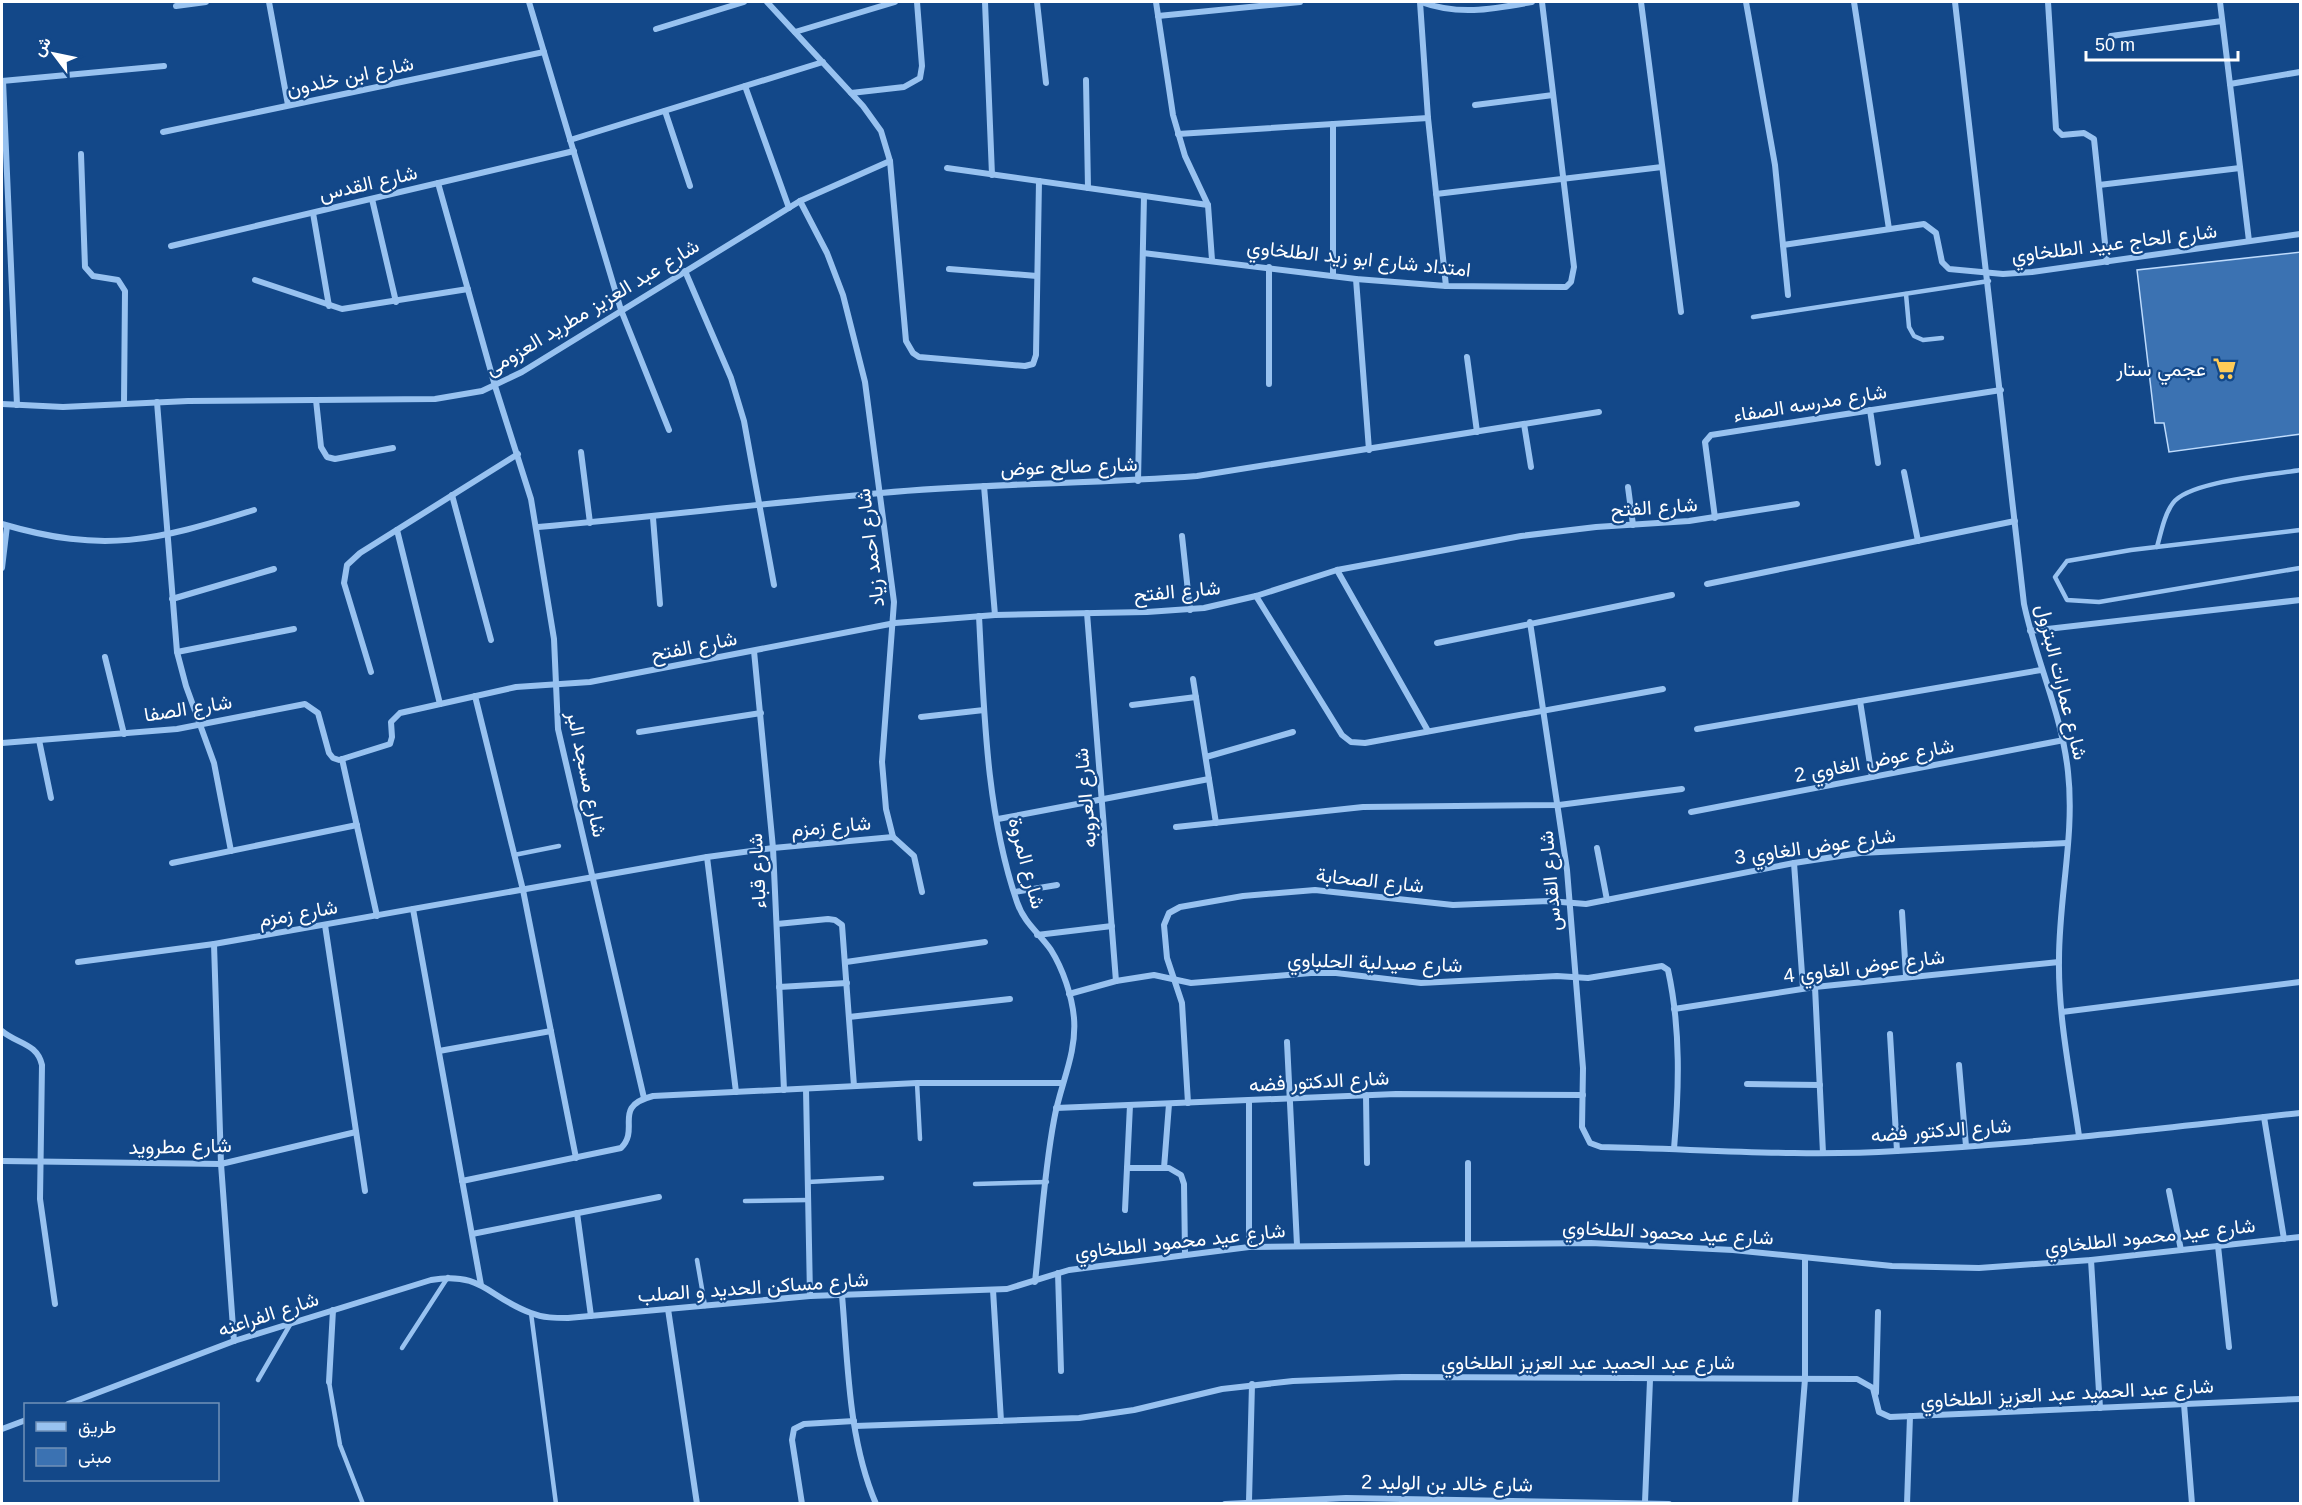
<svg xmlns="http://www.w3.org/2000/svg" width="2302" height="1505" font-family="Arial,Vazirmatn,sans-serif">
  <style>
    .building { fill: #3b72b2; stroke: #bedbfc; stroke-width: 1.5 }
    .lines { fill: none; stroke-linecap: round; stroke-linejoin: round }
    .service { stroke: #98c2f0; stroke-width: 4.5 }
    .minor { stroke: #98c2f0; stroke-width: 6 }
    .labels { text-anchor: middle; stroke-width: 4.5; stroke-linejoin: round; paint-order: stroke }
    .street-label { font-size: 20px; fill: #fff; stroke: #134889 }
    .poi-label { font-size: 20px; fill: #fff; stroke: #134889; text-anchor: end }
  </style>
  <rect width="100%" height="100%" fill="#134889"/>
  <path class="building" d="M2301 252V434L2169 452 2164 423H2155L2137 270Z"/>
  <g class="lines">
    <g class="service">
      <path d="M1906 294 1909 327 1914 336 1923 340 1942 338"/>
      <path d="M1753 317 1989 281"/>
      <path d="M2300 530 2131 550 2067 561 2055 577 2067 600 2099 602 2300 568"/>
      <path d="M2157 547C2161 533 2164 515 2173 503 2189 481 2272 475 2300 470"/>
      <path d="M514 855 559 846"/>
      <path d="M917 1083 920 1139"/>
      <path d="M808 1182 882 1178"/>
      <path d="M975 1184 1047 1182"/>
      <path d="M745 1201 808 1200"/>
      <path d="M697 1260 705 1306"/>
      <path d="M531 1313 556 1504"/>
      <path d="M402 1348 448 1277"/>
      <path d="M258 1380 291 1323"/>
      <path d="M329 1382 340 1445 363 1504"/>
    </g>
    <g class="minor">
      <path d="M269 2 288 105"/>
      <path d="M529 2 621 310 669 430"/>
      <path d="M767 2 863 106 881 131 890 161 906 341 913 353 919 357 1025 366 1033 364 1036 355 1039 181"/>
      <path d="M985 2 992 175"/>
      <path d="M1037 2 1046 83"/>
      <path d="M1156 2 1173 115 1185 156 1208 205 1212 260"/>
      <path d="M1420 2 1428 118 1446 286"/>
      <path d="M1421 2C1459 16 1493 9 1532 2"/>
      <path d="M1641 2 1681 312"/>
      <path d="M1746 2 1775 165 1788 295"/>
      <path d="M1854 2 1889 229"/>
      <path d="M1955 2 2024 604C2036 661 2062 714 2068 772 2075 834 2059 897 2059 959 2058 1018 2071 1078 2079 1136"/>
      <path d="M2048 2 2056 129 2062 135 2084 133 2094 139 2107 262"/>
      <path d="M2220 2 2249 241"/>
      <path d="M176 6 206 2"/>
      <path d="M1158 16 1300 2"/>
      <path d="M656 29 744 2"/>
      <path d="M795 32 895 2"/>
      <path d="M2111 36 2222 21"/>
      <path d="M1086 80 1088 188"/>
      <path d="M2 81 164 66"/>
      <path d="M3 81 17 405"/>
      <path d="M2230 84 2300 72"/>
      <path d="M745 86 789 208"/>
      <path d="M851 93 904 87 920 78 922 66 917 2"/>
      <path d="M1475 105 1553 95"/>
      <path d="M665 111 690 186"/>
      <path d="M1333 124V275"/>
      <path d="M163 132 544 52"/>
      <path d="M1178 134 1428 118"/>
      <path d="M570 140 823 62"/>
      <path d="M81 154 85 267 93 276 118 280 125 291 124 404"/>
      <path d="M947 168 1208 205"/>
      <path d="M438 183 495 386 531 499 554 639 558 729 644 1098"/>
      <path d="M2099 185 2240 168"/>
      <path d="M1436 194 1662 167"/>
      <path d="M372 199 396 302"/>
      <path d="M800 201 827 253 843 295 865 382 894 602 882 762 886 809 893 837 914 856 922 892"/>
      <path d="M313 213 329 306"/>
      <path d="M1783 245 1924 224 1936 233 1942 262 1949 269 2003 274 2032 272 2300 234"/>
      <path d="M171 246 574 151"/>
      <path d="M1143 253 1356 279 1446 286 1566 287 1571 282 1574 267 1542 2"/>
      <path d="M1269 267V384"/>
      <path d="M949 269 1037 276"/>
      <path d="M685 271 731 378 744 421 774 585"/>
      <path d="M1356 279 1369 450"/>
      <path d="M255 280 342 309 468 289"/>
      <path d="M1467 357 1477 432"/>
      <path d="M316 400 321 447 327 457 335 459 393 448"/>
      <path d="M157 402 177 652 186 686 214 763 231 851"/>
      <path d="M2 404 63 407 188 401 435 399 482 391 522 372 800 201 890 161"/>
      <path d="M1870 410 1878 463"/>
      <path d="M1524 424 1531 467"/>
      <path d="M581 452 590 523"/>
      <path d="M1904 472 1918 541"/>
      <path d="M1138 481 1144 196"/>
      <path d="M984 486 995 615"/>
      <path d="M1628 487 1633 525"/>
      <path d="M452 495 491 640"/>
      <path d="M653 518 660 604"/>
      <path d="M1715 518 1705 442 1711 435 2001 390"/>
      <path d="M2 524C104 554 155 541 254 510"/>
      <path d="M538 527C652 517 766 503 881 493 986 483 1092 484 1197 476L1599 412"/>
      <path d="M397 530 440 704"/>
      <path d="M1182 536 1190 610"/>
      <path d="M2 568 7 526"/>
      <path d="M1337 570 1428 731"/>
      <path d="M1707 584 2015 521"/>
      <path d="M1256 596 1342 735 1351 742 1365 743 1663 689"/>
      <path d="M172 599 274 569"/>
      <path d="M1087 613 1116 981"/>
      <path d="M979 616C984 710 986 812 1017 902 1024 923 1039 933 1051 950 1063 969 1072 996 1074 1018 1077 1054 1060 1085 1054 1120 1044 1173 1041 1228 1035 1282"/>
      <path d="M1530 622 1567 870 1583 1068 1582 1127 1590 1143 1601 1147C1700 1149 1799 1157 1897 1151 2032 1144 2167 1128 2300 1113"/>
      <path d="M2030 631 2300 600"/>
      <path d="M1437 643 1672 595"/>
      <path d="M754 651 773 848 784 1090"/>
      <path d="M177 652 294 629"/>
      <path d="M105 657 124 734"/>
      <path d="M371 672 344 583 347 565 360 553 518 454"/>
      <path d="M1193 679 1216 823"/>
      <path d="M475 696 523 890 576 1158"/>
      <path d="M1860 701 1872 777"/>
      <path d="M1132 705 1196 697"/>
      <path d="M921 717 984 710"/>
      <path d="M1697 729 2041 670"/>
      <path d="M639 732 761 713"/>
      <path d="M39 740 51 798"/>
      <path d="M2 743 177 729 305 704 318 713 329 753 333 758 339 760 390 744 392 737 391 722 400 713 516 687 590 682 895 623 995 615 1147 612 1204 608 1256 596 1337 570 1521 536 1596 527 1689 521 1797 504"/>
      <path d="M1206 757 1293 732"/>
      <path d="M342 759 377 916"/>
      <path d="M1691 812 2064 740"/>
      <path d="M998 819 1209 779"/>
      <path d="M1176 827 1363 807 1559 805 1682 789"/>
      <path d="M1597 848 1607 900"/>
      <path d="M707 857 736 1092"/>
      <path d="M172 863 357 825"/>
      <path d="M1794 863 1803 988"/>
      <path d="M1015 892 1057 885"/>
      <path d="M413 909 481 1285"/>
      <path d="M1902 912 1906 976"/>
      <path d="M777 924 828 919 835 920 842 925 854 1086"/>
      <path d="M325 925 365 1191"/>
      <path d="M1037 935 1112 926"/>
      <path d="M214 944 221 1164 234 1341"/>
      <path d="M78 962 214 944 707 857 773 848 893 837"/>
      <path d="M846 962 985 942"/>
      <path d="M779 987 847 983"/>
      <path d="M1815 987 1823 1153"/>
      <path d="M1069 994 1116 981 1154 975 1191 983 1311 973H1336L1421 983 1557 976 1588 978 1662 966 1668 970C1681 1029 1679 1089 1674 1149"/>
      <path d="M1674 1009 1815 987 2059 962"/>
      <path d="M2062 1012 2300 982"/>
      <path d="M849 1017 1010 999"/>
      <path d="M2 1031C17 1044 37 1043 42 1065L40 1199 55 1304"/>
      <path d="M1890 1034 1897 1151"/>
      <path d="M1287 1042 1297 1245"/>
      <path d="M439 1051 551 1031"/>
      <path d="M1959 1065 1966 1146"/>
      <path d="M1747 1084 1820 1085"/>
      <path d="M806 1089 810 1296"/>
      <path d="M1366 1095 1367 1163"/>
      <path d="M1249 1101V1247"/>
      <path d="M1188 1103 1182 1003 1167 958 1164 925 1169 913 1180 907 1243 896 1315 890 1453 905 1549 901 1586 904 1794 863 1860 853 2067 843"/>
      <path d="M1056 1108 1396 1094 1583 1095"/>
      <path d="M2264 1117 2284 1239"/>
      <path d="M2 1161 221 1164 356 1132"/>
      <path d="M1468 1163V1243"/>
      <path d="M1127 1168H1169L1181 1175 1184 1184 1185 1253"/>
      <path d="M1164 1168 1169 1104"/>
      <path d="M462 1181 621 1148C641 1128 611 1107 653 1096L917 1083H1063"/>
      <path d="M2169 1191 2181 1250"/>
      <path d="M1125 1210 1130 1105"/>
      <path d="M577 1213 591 1316"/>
      <path d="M472 1234 659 1197"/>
      <path d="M2218 1246 2229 1347"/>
      <path d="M2091 1260 2100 1408"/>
      <path d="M1058 1273 1061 1371"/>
      <path d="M993 1290 1001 1421"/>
      <path d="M842 1295C848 1364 848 1438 876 1504"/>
      <path d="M668 1309 697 1504"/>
      <path d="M329 1382 333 1310"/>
      <path d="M1876 1393 1878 1312"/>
      <path d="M68 1404 234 1341 431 1280C482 1271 489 1298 531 1313 543 1318 556 1318 568 1318L810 1296 1007 1289 1069 1270 1249 1247 1591 1243 1733 1250 1892 1266 1979 1268 2091 1260 2300 1237"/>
      <path d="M2184 1404 2192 1504"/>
      <path d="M855 1426 1079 1418 1134 1410 1222 1389 1293 1381 1402 1377 1857 1379 1873 1388 1879 1412 1890 1417 2300 1399"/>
      <path d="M2 1429 26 1420"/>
      <path d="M1249 1501 1252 1384"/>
      <path d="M1645 1502 1650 1380"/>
      <path d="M802 1504 792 1440 794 1429 804 1424 854 1421"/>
      <path d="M1225 1504 1346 1498 1669 1504"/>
      <path d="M1795 1504 1805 1379V1258"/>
      <path d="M1907 1504 1910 1416"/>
    </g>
  </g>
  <defs>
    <symbol id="supermarket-bare" viewBox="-9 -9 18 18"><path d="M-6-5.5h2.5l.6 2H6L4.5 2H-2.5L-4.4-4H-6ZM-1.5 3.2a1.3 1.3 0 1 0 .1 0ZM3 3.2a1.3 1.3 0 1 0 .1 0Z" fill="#ffcb57" stroke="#134889" stroke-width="2.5" paint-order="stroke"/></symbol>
  </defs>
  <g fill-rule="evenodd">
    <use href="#supermarket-bare" x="2208" y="352" width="33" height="33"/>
  </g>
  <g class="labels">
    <g class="street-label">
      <text transform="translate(350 76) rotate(-12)" y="7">شارع ابن خلدون</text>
      <text transform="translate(368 183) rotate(-13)" y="7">شارع القدس</text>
      <text transform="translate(2114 243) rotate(-7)" y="7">شارع الحاج عبيد الطلخاوي</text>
      <text transform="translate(1359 258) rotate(6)" y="7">امتداد شارع ابو زيد الطلخاوي</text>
      <text transform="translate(592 307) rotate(-31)" y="7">شارع عبد العزيز مطريد العزومى</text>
      <text transform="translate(1810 403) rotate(-9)" y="7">شارع مدرسه الصفاء</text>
      <text transform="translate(1069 466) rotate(-2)" y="7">شارع صالح عوض</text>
      <text transform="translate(1654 507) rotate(-4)" y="7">شارع الفتح</text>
      <text transform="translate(870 548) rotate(-97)" y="7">شارع احمد زياد</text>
      <text transform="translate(1177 591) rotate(-5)" y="7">شارع الفتح</text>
      <text transform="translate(694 646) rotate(-11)" y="7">شارع الفتح</text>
      <text transform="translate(2062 682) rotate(76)" y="7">شارع عمارات البترول</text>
      <text transform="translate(188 708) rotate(-9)" y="7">شارع الصفا</text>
      <text transform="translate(1874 760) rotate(-11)" y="7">شارع عوض الغاوي 2</text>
      <text transform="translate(587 774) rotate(78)" y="7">شارع مسجد البر</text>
      <text transform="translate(1085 798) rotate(-95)" y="7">شارع العروبه</text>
      <text transform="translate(831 826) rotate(-5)" y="7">شارع زمزم</text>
      <text transform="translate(1815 846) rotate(-8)" y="7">شارع عوض الغاوي 3</text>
      <text transform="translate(1027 863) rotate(75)" y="7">شارع المروة</text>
      <text transform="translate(757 871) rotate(-93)" y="7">شارع قباء</text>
      <text transform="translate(1370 880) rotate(6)" y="7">شارع الصحابة</text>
      <text transform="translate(1550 881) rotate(-95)" y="7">شارع القدس</text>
      <text transform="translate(298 913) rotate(-10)" y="7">شارع زمزم</text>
      <text transform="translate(1375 962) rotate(2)" y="7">شارع صيدلية الحلباوي</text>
      <text transform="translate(1864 966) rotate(-7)" y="7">شارع عوض الغاوي 4</text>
      <text transform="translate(1319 1081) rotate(-3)" y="7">شارع الدكتور فضه</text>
      <text transform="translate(1941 1130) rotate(-4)" y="7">شارع الدكتور فضه</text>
      <text transform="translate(180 1146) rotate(-1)" y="7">شارع مطرويد</text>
      <text transform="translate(1668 1232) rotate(3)" y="7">شارع عيد محمود الطلخاوي</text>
      <text transform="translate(2150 1236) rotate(-6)" y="7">شارع عيد محمود الطلخاوي</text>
      <text transform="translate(1180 1241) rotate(-6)" y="7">شارع عيد محمود الطلخاوي</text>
      <text transform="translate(753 1287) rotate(-4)" y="7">شارع مساكن الحديد و الصلب</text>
      <text transform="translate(268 1314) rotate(-18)" y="7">شارع الفراعنه</text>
      <text x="1588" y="1369">شارع عبد الحميد عبد العزيز الطلخاوي</text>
      <text transform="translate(2067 1393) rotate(-3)" y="7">شارع عبد الحميد عبد العزيز الطلخاوي</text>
      <text transform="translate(1447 1483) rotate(1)" y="7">شارع خالد بن الوليد 2</text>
    </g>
    <g class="poi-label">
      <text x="2206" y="376">عجمي ستار</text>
    </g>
  </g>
  <rect width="2302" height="1505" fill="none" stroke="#ffffff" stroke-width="6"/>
  <rect x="24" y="1403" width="195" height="78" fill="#134889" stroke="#7191b8" stroke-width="1.5"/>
  <rect x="36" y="1422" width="30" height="9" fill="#98c2f0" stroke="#7191b8" stroke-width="1.5"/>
  <text x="78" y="1433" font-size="18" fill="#ffffff">طريق</text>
  <rect x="36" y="1448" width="30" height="18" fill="#3b72b2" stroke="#7191b8" stroke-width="1.5"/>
  <text x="78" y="1463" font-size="18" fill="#ffffff">مبنى</text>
  <g transform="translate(54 54) rotate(302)" stroke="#134889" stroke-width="4.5" paint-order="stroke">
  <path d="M0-4.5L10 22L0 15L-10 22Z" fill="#ffffff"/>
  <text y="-9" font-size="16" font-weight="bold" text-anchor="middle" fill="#ffffff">ش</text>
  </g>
  <path d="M2086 51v9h152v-9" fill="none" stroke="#ffffff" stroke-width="3"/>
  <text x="2095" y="51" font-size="18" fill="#ffffff" stroke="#134889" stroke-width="4.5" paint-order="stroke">50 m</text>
</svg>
